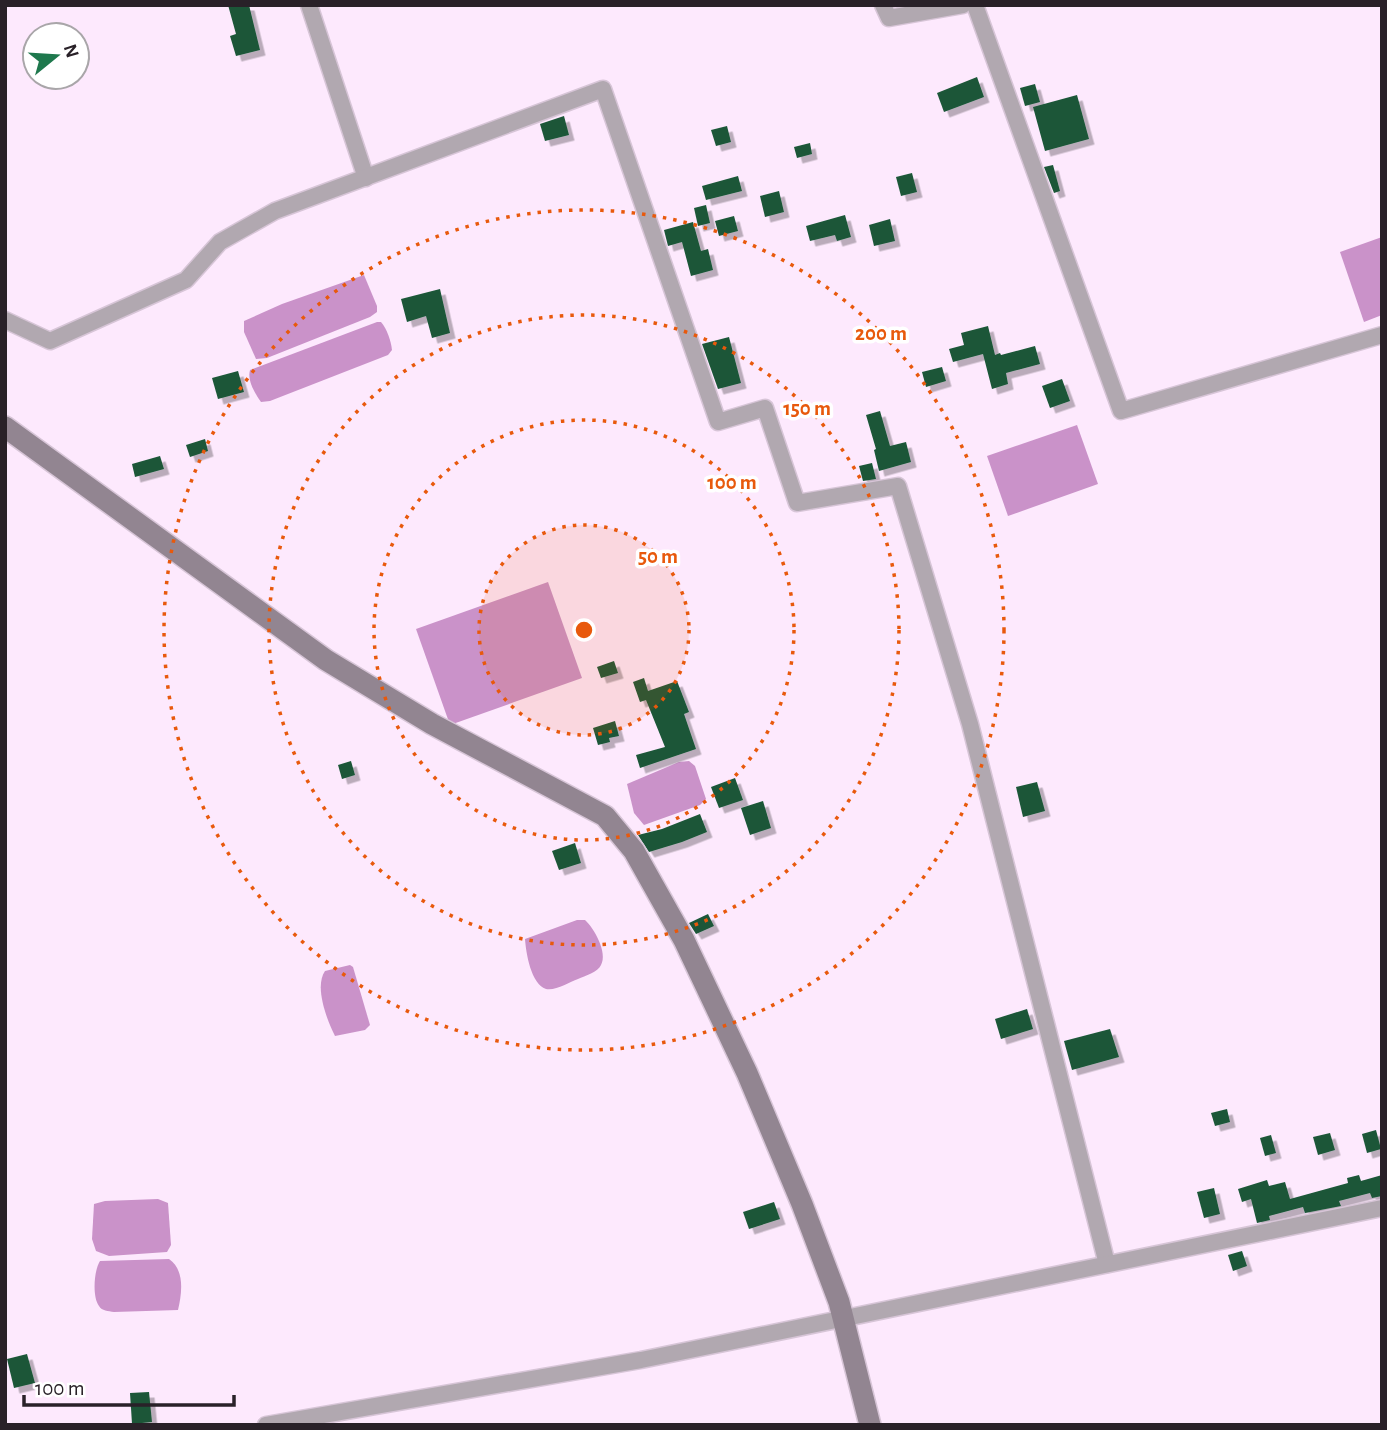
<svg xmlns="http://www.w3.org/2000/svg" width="1387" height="1430" font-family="'Alegreya Sans',sans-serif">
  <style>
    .water { fill: #ca92c9 }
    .building { fill: #1b5738; filter: url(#shadow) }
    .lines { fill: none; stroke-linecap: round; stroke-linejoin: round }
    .minor-casing { stroke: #d7c5d7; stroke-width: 19 }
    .secondary-casing { stroke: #d7c5d7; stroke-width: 24 }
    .minor { stroke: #b1a8b0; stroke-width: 16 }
    .secondary { stroke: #928591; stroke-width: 21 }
    .ring { fill: none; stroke: #e8590c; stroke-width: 3.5; stroke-dasharray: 3.5 7 }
    .centre { fill: #e8590c; stroke: #fff; stroke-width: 3.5 }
    .ring-label { font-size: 21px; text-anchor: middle; font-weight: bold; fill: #e8590c; stroke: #fff; stroke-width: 7; stroke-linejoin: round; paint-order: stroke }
  </style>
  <defs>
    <filter id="shadow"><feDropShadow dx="5.5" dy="5.5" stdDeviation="0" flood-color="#0004"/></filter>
  </defs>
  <rect width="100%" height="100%" fill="#fde9fd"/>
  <g class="water">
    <path d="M1382 237V315L1364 322 1340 252Z"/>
    <path d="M364 275 377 306V312L370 317 267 358 256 359 244 332V321L282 304Z"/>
    <path d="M377 322H381C387 329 391 341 392 350L388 355 270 401 261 402C255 393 247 381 250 370Z"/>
    <path d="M1077 425 1098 484 1008 516 987 456Z"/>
    <path d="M548 582 582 678 450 725 416 629Z"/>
    <path d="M689 761 695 766 706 799 700 805 644 825 634 813 627 784 679 762Z"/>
    <path d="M577 920H585C594 928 608 953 601 965 598 972 585 976 578 979 569 982 556 991 546 989 531 984 526 953 525 939Z"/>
    <path d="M350 965 353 967 370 1025 365 1030 335 1036C327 1020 314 987 325 971Z"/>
    <path d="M158 1199 168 1203 171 1245 167 1252 109 1256 96 1251 92 1239 94 1204 105 1201Z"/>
    <path d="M169 1259C185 1270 182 1293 178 1310L114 1312C108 1311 102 1311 99 1306 92 1297 94 1270 100 1261Z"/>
  </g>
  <g class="building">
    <path d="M228 5H249L260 50 236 56 230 36 236 34Z"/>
    <path d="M977 77 984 97 944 112 937 93Z"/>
    <path d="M1035 84 1040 102 1025 106 1020 88Z"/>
    <path d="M1077 95 1089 139 1045 151 1033 107Z"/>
    <path d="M564 116 569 135 545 141 540 124Z"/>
    <path d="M727 126 731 142 716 146 711 130Z"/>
    <path d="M810 143 812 154 797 158 794 147Z"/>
    <path d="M1053 165 1060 191 1054 193 1044 167Z"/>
    <path d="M912 173 917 192 901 196 896 177Z"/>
    <path d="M738 176 742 191 706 200 702 186Z"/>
    <path d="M779 191 784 212 765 217 760 196Z"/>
    <path d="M706 205 710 223 698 226 694 208Z"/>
    <path d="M845 215 851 237 837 241 835 235 810 241 806 226Z"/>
    <path d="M734 216 738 231 719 236 715 221Z"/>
    <path d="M890 219 895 241 874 246 869 225Z"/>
    <path d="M693 222 701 251 708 249 713 270 691 276 682 242 668 246 664 230Z"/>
    <path d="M440 289 450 333 432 338 426 316 407 322 401 299Z"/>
    <path d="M988 326 995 355 1000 353 1001 355 1035 346 1040 364 1006 373 1008 384 992 389 983 354 953 362 949 349 964 345 961 333Z"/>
    <path d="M729 337 741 383 718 389 702 344Z"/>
    <path d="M942 367 946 381 926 387 922 372Z"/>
    <path d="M238 371 244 392 218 399 212 378Z"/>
    <path d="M1062 379 1070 401 1050 408 1042 386Z"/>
    <path d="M880 411 890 446 906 442 911 462 879 471 874 450 876 449 866 415Z"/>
    <path d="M205 439 208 451 190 457 186 445Z"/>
    <path d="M160 456 164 469 135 477 132 464Z"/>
    <path d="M872 463 876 479 863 481 859 466Z"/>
    <path d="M614 661 618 673 601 678 597 667Z"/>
    <path d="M644 678 648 691 677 681 689 712 684 714 696 749 640 768 636 755 665 747 646 700 640 702 633 682Z"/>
    <path d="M615 721 619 736 609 738 610 742 598 745 593 728Z"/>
    <path d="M351 761 355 775 342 779 338 765Z"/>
    <path d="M735 778 743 800 719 808 711 787Z"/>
    <path d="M1037 782 1045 811 1023 817 1016 787Z"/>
    <path d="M763 801 771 828 750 835 741 808Z"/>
    <path d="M700 814 707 832 682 842 649 852 638 835 662 829Z"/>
    <path d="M575 843 581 863 559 870 552 851Z"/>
    <path d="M708 914 714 926 696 934 689 923Z"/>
    <path d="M1027 1009 1033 1029 1001 1039 995 1019Z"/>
    <path d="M1110 1029 1119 1057 1072 1070 1064 1041Z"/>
    <path d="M1227 1109 1230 1122 1215 1126 1211 1113Z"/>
    <path d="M1376 1130 1381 1149 1367 1153 1362 1134Z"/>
    <path d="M1330 1133 1335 1150 1318 1155 1313 1137Z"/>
    <path d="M1271 1135 1276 1153 1265 1156 1260 1138Z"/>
    <path d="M1359 1175 1361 1181 1382 1175V1196L1372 1198 1370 1193 1339 1201 1341 1206 1305 1213 1303 1207 1269 1216 1270 1220 1257 1223 1251 1199 1242 1202 1238 1189 1267 1180 1269 1186 1285 1182 1290 1199 1348 1183 1347 1178Z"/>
    <path d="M1214 1188 1220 1214 1204 1218 1197 1192Z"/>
    <path d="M774 1202 780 1219 749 1229 743 1212Z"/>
    <path d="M1242 1251 1247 1266 1233 1271 1228 1255Z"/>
    <path d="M27 1354 35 1383 14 1388 7 1359Z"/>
    <path d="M149 1392 152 1422 132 1424 130 1393Z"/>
  </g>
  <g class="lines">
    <defs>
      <g id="minor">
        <path d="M309 5 366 178"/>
        <path d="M883 5 889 18 963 5"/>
        <path d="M975 5 1121 411 1382 335"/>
        <path d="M5 320 50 341 186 280 220 242 275 211 603 89 718 422 765 408 797 503 898 486 970 724 1107 1264"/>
        <path d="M266 1425 641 1360 1382 1208"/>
      </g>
      <path id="secondary" d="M5 427 326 660 432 724 605 816 634 851 684 940 747 1073 802 1204 839 1302 870 1425"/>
    </defs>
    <use href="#minor" class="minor-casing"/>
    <use href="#secondary" class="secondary-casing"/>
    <use href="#minor" class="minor"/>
    <use href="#secondary" class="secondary"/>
  </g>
  <circle cx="584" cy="630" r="105" fill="#e8590c" fill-opacity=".12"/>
  <g class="ring">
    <circle cx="584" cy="630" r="105"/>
    <circle cx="584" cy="630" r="210"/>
    <circle cx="584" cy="630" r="315"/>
    <circle cx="584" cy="630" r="420"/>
  </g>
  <circle cx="584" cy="630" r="10" class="centre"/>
  <g class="ring-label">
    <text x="881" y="340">200 m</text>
    <text x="807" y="415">150 m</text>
    <text x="732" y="489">100 m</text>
    <text x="658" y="563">50 m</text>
  </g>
  <rect width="1387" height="1430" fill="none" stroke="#292128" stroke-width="14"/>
  <g transform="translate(56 56) rotate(72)"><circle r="33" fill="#ffffff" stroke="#a9a6a9" stroke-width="2"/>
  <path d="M0-5L12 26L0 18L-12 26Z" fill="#1e784d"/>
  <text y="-10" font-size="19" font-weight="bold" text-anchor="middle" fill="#292128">N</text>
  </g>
  <path d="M24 1395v10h210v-10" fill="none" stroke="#292128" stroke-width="3.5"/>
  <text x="35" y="1395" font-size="21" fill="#292128" stroke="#ffffff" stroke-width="5" paint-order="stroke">100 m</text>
</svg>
